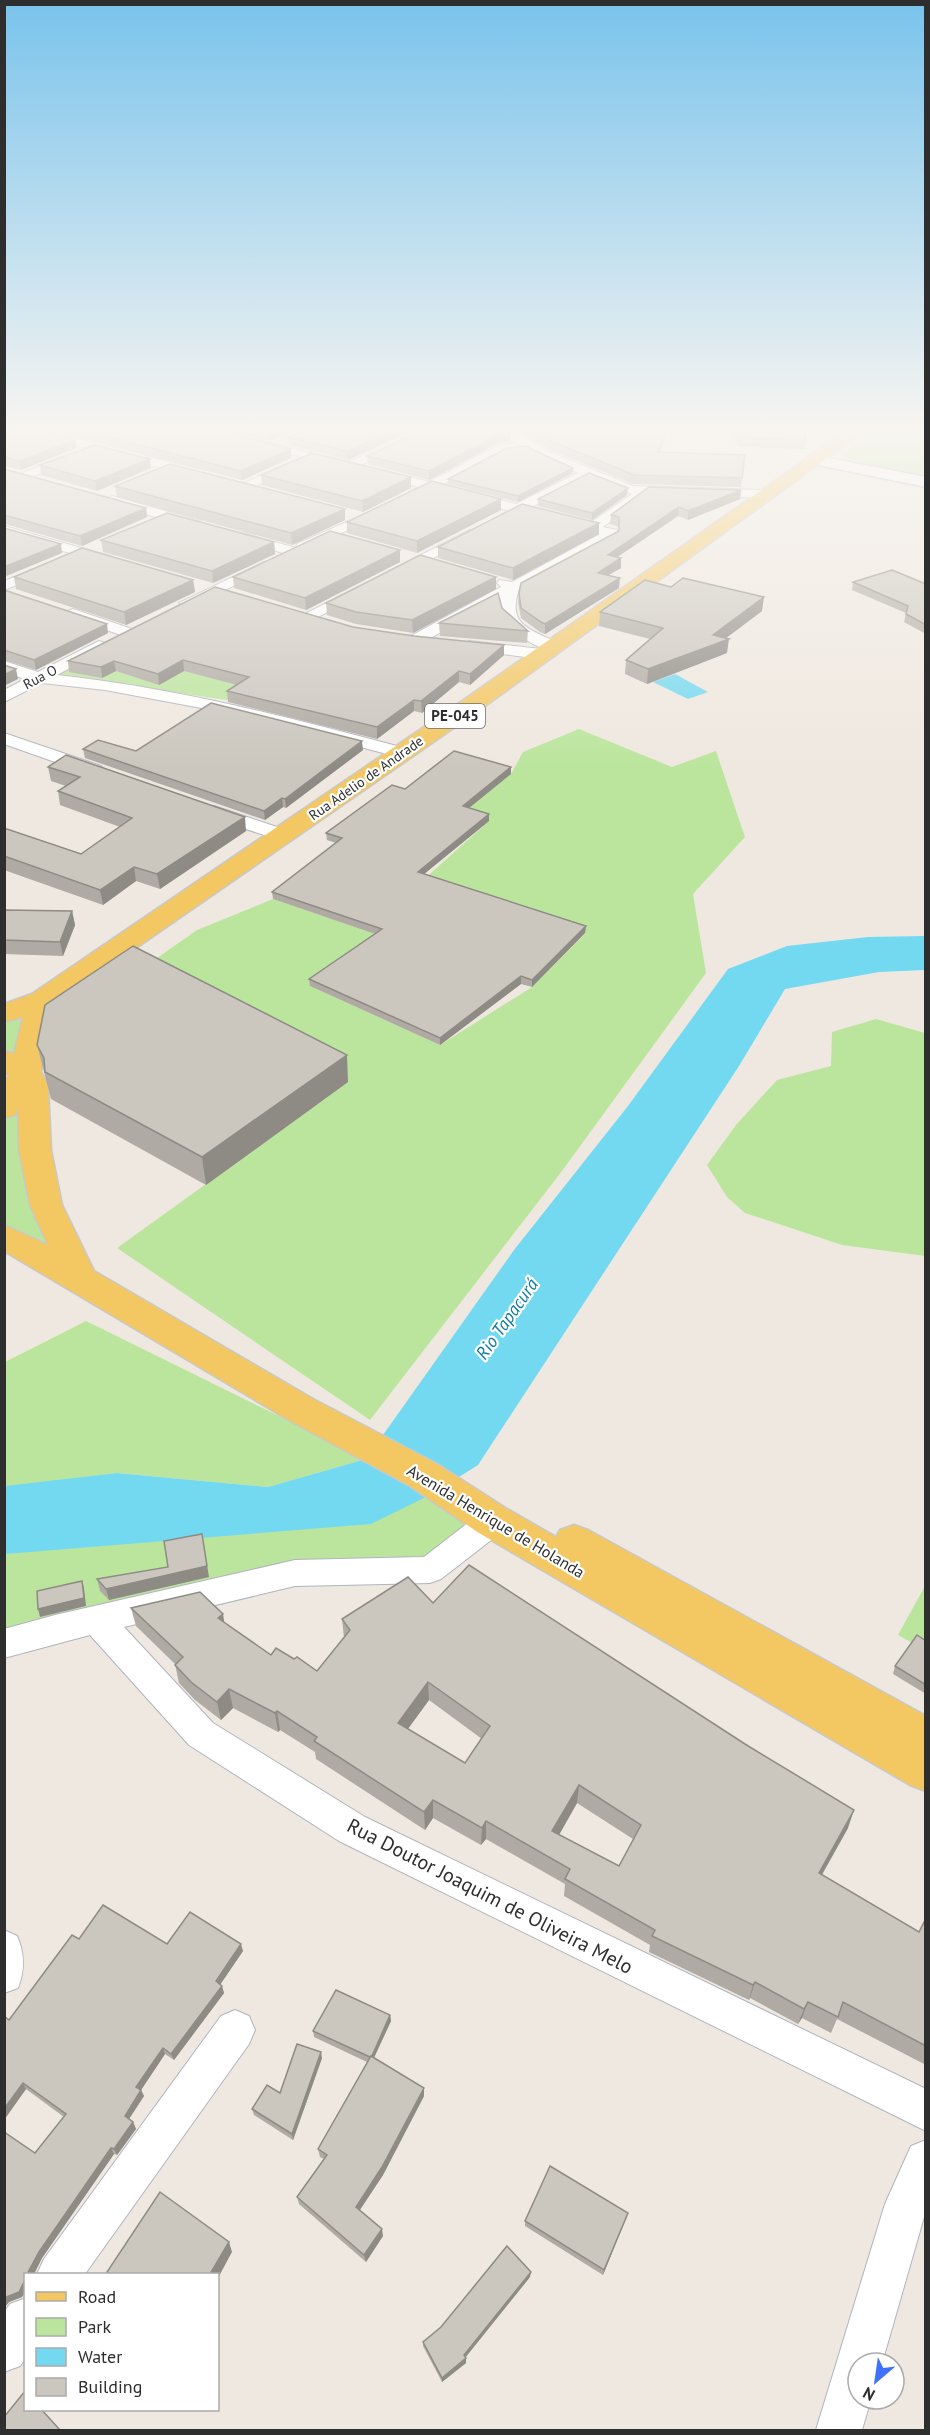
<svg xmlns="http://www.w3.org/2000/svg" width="930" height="2435" font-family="'PT Sans',sans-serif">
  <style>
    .green { fill: #bbe59d }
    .water { fill: #73d9f1 }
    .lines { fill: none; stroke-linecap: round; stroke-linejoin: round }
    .minor-casing { stroke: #b0b4be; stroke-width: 2 }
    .tertiary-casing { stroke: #b0b4be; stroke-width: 3 }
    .primary-casing { stroke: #c9c9c9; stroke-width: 3 }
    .minor { fill: #fff; fill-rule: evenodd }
    .tertiary { fill: #fff; fill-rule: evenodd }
    .primary { fill: #f3c761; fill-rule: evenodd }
    .wall { fill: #afaaa3; fill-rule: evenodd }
    .shaded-wall { fill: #8e8b85 }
    .building { fill: #cbc6be; stroke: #8e8b85; stroke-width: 1.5; fill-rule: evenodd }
    .labels { text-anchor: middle; stroke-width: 4.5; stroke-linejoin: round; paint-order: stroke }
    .far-street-label { font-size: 14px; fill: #2e2e2e; stroke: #fff }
    .shield { fill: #fff; stroke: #6d6d6d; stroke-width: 1.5 }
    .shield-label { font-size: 15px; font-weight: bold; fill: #2e2e2e }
    .street-label { font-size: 16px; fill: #2e2e2e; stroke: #fff }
    .water-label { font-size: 18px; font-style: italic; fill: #0c7aa4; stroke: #fff }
    .near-street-label { font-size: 20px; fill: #2e2e2e; stroke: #fff }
  </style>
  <rect width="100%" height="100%" fill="#efe8e0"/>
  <g class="green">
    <path d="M883 426H925V476L883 470 841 455Z"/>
    <path d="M151 624 242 628 248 703 54 675Z"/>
    <path d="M579 729 672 767 716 751 745 837 693 894 706 973 562 1171 370 1420 117 1248 348 1082 137 972 197 930 273 899 381 936 310 986 440 1045 532 987 585 934 422 881 489 821 467 810 511 774 523 752Z"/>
    <path d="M33 1007 22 1064 5 1056V1015Z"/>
    <path d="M876 1019 925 1033V1256L842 1245 745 1213 727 1197 707 1165 736 1125 777 1080 831 1066 832 1032Z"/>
    <path d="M22 1093 56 1256 5 1229V1117Z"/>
    <path d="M86 1321 366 1459 268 1487 117 1473 5 1487V1362Z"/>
    <path d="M432 1494 480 1521 428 1565 293 1567 5 1637V1554Z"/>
    <path d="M925 1586V1650L898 1635Z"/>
  </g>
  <g class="water">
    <path d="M675 674 708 692 688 699 653 682Z"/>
    <path d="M925 936V970L879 972 785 989 739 1066 478 1465 432 1494 371 1524 5 1554V1486L117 1473 268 1487 366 1459 514 1250 628 1106 728 969 787 946 868 937Z"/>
  </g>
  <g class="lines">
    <defs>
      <g id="minor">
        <path d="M5 426H26L204 471 205 474 199 478Z"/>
        <path d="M428 426H444L350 470 251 443 257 439 347 463Z"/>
        <path d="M491 426H506L550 452 633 486 767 490 774 494 767 498 648 494 603 527 617 530V536L519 589C507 626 529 628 558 643L560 646 558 649C539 654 508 629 500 613L501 600 421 643H409L407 640 409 637 501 587 497 583 499 580 512 582 600 534 519 513 508 514 507 510 432 491H422L421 488 373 473 379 469 429 482 499 445 516 443ZM526 448 578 473 516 504 442 485 506 451ZM589 477 632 494 590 523 530 508Z"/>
        <path d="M828 426H866L867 427C859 433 836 432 828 426Z"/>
        <path d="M72 453 78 457 76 460 26 479 21 480 15 476Z"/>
        <path d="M293 461 299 465 297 468 249 489 244 490 238 486Z"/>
        <path d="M112 496 200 521 202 524 195 528 107 503 105 500Z"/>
        <path d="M378 508 385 512 383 515 300 551 299 555 294 556 237 540 235 537 242 533 296 548 297 544Z"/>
        <path d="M4 526 113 557 115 560 108 564 4 534Z"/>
        <path d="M470 530 475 531V537L400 575H390L388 572Z"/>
        <path d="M264 562 269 563V569L191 606 186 607 179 603Z"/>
        <path d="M46 565 51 566 53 569 51 572 4 590V581Z"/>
        <path d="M358 587 363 588 365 591 363 594 312 620 307 622 299 617Z"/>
        <path d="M73 609 132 629 135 632 127 637 68 617 65 614 68 611Z"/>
        <path d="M99 641 105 643 107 646 105 649 57 675C177 688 292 718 408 749L411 753 402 758 244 716 105 690 42 683 4 702V690L25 679 4 672V661L38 672Z"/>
        <path d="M469 641 541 649 549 654 541 659 463 649 461 646Z"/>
        <path d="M4 733 101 766 104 770 95 775 89 774 4 744Z"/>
        <path d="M214 806 289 831 291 835 282 841 207 816 205 812Z"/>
        <path d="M493 1508 504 1512 508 1521 504 1530 441 1579 430 1583 295 1586 124 1627 213 1723 365 1817 926 2089V2131L339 1841 189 1745 90 1635 4 1658V1629L55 1615 295 1560 424 1557 482 1512Z"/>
        <path d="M4 1930 17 1936C25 1954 25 1970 18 1988L4 1993Z"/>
        <path d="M235 2010 249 2016 255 2030 249 2044 85 2274H37L44 2259 221 2016Z"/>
        <path d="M926 2140V2210L882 2363H858V2399H871L862 2430H816L885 2204 911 2146Z"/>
        <path d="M26 2298V2358L20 2366 4 2372V2312L10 2304Z"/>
      </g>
      <path id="tertiary" d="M814 455 926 477V487L808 463 806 460 808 457Z"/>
      <path id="primary" d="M853 426H871L481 709 55 1004 46 1038 41 1072 48 1085 51 1150 62 1205 94 1271 313 1399 437 1464 507 1509 556 1537 560 1530 574 1525 588 1530 926 1716V1791L910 1785 479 1533 410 1486 287 1419 4 1251V1225L48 1245 30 1205 19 1150 18 1109 15 1115 4 1118V1083L9 1075 4 1072V1051L14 1054 23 1017 4 1022V1004L32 994 465 699Z"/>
    </defs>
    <use href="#minor" class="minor-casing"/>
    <use href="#tertiary" class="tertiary-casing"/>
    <use href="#primary" class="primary-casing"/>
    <use href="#minor" class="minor"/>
    <use href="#tertiary" class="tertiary"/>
    <use href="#primary" class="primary"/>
  </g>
  <g class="wall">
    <path d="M4 426 75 440 76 448 21 470 4 466Z"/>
    <path d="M34 426H203L291 449V458L242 480Z"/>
    <path d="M211 426H303L269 441Z"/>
    <path d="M422 426 348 460 289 445 288 437Z"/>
    <path d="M510 426H670L660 452 745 455 741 487 633 484 551 450Z"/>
    <path d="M724 426H805L806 441 805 449 739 447Z"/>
    <path d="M510 441 498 443 429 480 368 464 367 456Z"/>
    <path d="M40 465 151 468 97 491 41 475Z"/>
    <path d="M573 468V473L518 502 448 484V479Z"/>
    <path d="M4 469 146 508 147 517 82 546 5 524Z"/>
    <path d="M261 475 411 477V488L363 512 262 485Z"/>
    <path d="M115 486 345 520 292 545 117 497Z"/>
    <path d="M741 490 740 499 688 520 678 516 617 557 621 558V568L608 575 619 588 545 634 540 632 521 618 518 603 519 593 619 531V527L610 524 611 515Z"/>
    <path d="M627 495 592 520 538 506V499Z"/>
    <path d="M501 499V510L417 553 347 533V522Z"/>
    <path d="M599 534 513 580 438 558V547Z"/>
    <path d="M101 540 274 542 275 554 213 583 103 552Z"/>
    <path d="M400 550V562L306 610 234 588 233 577Z"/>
    <path d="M14 577 193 580 195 592 126 625 16 589Z"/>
    <path d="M496 577V589L413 633 356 624 327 615 326 603Z"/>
    <path d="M853 582 926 584V634L904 622 906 613 852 590Z"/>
    <path d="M4 590 108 633 36 670 4 660Z"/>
    <path d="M502 608 528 631 527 643 440 636 439 623Z"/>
    <path d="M762 611 726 638 727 653 647 684 625 674 626 660 650 639 599 626 600 612Z"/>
    <path d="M353 627 504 655 470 685 459 682 422 713 414 711 377 739 228 702 227 691 237 685 184 671 159 685 116 671 102 678 69 672 68 661Z"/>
    <path d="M83 749 136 751 363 750 286 808 283 807 265 820 85 758Z"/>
    <path d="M48 767 246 831 160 889 136 881 103 905 4 870V828L81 854 120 827 60 805 58 791 66 786 51 781Z"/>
    <path d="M511 767V774L469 808 489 821 424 874 586 926 585 933 532 987 521 984 440 1045 310 986 309 979 375 934 273 899 272 892 336 843 327 840 326 833 405 789Z"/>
    <path d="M4 910 72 911 75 925 63 956 4 954Z"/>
    <path d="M37 1045 348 1082 206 1185 51 1099Z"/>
    <path d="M209 1577 109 1600 100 1591 97 1579Z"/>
    <path d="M433 1603 848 1828 822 1875 919 1932 926 1918V2065L837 2019 831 2033 802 2018 798 2024 750 1998 749 2000 649 1952 650 1945 564 1896 565 1884 486 1839 481 1845 433 1818 425 1830 316 1759 315 1752 280 1730 278 1732 233 1708 221 1720 195 1700 179 1683 175 1664 136 1626 131 1608 224 1623 271 1655 294 1659 317 1671 344 1638 342 1619ZM429 1700 482 1739 465 1763 408 1729ZM577 1803 633 1839 619 1866 559 1835Z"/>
    <path d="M926 1641V1694L893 1674 895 1666Z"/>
    <path d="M79 1939 167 1944 243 1951 220 1984 224 1993 174 2060 165 2054 141 2090 144 2096 129 2119 133 2122 136 2129 117 2155 114 2154 42 2258 34 2274H26L22 2297 9 2302 4 2308V2132L35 2153 64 2117 26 2089 4 2120V2016L9 2020Z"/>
    <path d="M390 2015 391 2021 374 2058 424 2096 383 2175 360 2210 383 2236 366 2262 299 2204 297 2197 324 2159 320 2157 318 2149 367 2062 314 2037 313 2031Z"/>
    <path d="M322 2058 293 2140 254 2115 252 2109 280 2093Z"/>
    <path d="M626 2218 603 2275 525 2226V2221Z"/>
    <path d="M530 2277 465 2358 466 2363 442 2382 423 2346V2342Z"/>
  </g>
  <g class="shaded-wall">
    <path d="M282 426H303L269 441 268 432Z"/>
    <path d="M403 426H422L348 460 347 451Z"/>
    <path d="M668 426H670L657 460 658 452Z"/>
    <path d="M510 433V441L498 443 429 480V471L498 435Z"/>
    <path d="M75 440 76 448 21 470 19 461Z"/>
    <path d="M291 449V458L242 480 241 471Z"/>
    <path d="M150 459 151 468 97 491 95 481Z"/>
    <path d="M573 468V473L518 502V496Z"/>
    <path d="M411 477V488L363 512 362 501Z"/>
    <path d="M628 488 627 495 592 520V513Z"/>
    <path d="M741 490 740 499 688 520V511Z"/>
    <path d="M501 499V510L417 553V541Z"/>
    <path d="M679 507 678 516 607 564 608 555Z"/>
    <path d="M146 508 147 517 82 546 80 536Z"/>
    <path d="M345 509V520L292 545 291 533Z"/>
    <path d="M599 523V534L513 580V568Z"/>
    <path d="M274 542 275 554 213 583 212 571Z"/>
    <path d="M61 544 62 553 4 577V567Z"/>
    <path d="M400 550V562L306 610 305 598Z"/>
    <path d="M621 558V568L597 582 598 573Z"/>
    <path d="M496 577V589L413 633 412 620Z"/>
    <path d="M620 578 619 588 545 634V624Z"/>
    <path d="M193 580 195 592 126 625 124 612Z"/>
    <path d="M764 597 762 611 722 641 729 639 727 653 647 684 648 669 713 635Z"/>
    <path d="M107 624 108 633 36 670 34 660Z"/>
    <path d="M504 645V655L470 685V674Z"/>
    <path d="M183 660 184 671 159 685 158 674Z"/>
    <path d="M114 661 116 671 102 678 101 667Z"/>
    <path d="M16 669 18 679 4 686V675Z"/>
    <path d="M459 671V682L422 713 421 701Z"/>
    <path d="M414 700V711L377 739V727Z"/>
    <path d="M362 741 363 750 286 808 285 799Z"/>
    <path d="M511 767V774L463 813V806Z"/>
    <path d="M282 798 283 807 265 820 264 811Z"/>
    <path d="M489 814V821L418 879V872Z"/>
    <path d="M245 817 246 831 160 889 157 874Z"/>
    <path d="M134 867 136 881 103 905 100 890Z"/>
    <path d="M72 911 75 925 63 956 60 942Z"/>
    <path d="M586 926 585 933 532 987V980Z"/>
    <path d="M521 976V984L440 1045V1038Z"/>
    <path d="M347 1055 348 1082 206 1185 202 1157Z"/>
    <path d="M202 1534 209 1577 109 1600 106 1589 207 1566Z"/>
    <path d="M82 1581 84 1588 86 1606 40 1617 38 1609Z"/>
    <path d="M223 1614 226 1633 218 1618Z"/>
    <path d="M428 1682 429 1700 399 1741 398 1723Z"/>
    <path d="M229 1689 233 1708 221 1720 217 1702Z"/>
    <path d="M277 1711 280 1730 278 1732 275 1713Z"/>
    <path d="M579 1785 577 1803 551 1849 552 1831Z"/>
    <path d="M433 1800V1818L425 1830 424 1812Z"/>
    <path d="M854 1810 848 1828 813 1890 819 1873Z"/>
    <path d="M486 1821V1839L481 1845 482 1828Z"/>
    <path d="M241 1944 243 1951 218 1988 216 1981Z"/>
    <path d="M755 1982 750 1998 749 2000 753 1985Z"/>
    <path d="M222 1986 224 1993 174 2060 171 2054Z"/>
    <path d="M808 2002 802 2018 798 2024 804 2009Z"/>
    <path d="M390 2015 391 2021 371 2064V2058Z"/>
    <path d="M163 2048 165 2054 139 2093 136 2087Z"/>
    <path d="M321 2052 322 2058 293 2140 292 2134Z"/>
    <path d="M23 2083 26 2089 4 2120V2109Z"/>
    <path d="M424 2088V2096L383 2175 357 2214 356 2207Z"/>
    <path d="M141 2090 144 2096 127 2122 125 2116Z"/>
    <path d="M133 2122 136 2129 117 2155 114 2149Z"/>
    <path d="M111 2148 114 2154 42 2258 34 2274H27L39 2252Z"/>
    <path d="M628 2213 626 2218 603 2275 604 2270Z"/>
    <path d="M382 2229 383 2236 366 2262 364 2255Z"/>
    <path d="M229 2242 232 2252 218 2278V2274H210Z"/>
    <path d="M531 2272 530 2277 464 2359V2355Z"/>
    <path d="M26 2278V2291L22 2297 9 2302 4 2308V2298Z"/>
    <path d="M466 2358V2363L442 2382V2378Z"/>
  </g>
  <g class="building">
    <path d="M4 426H26L75 440 19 461 4 457Z"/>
    <path d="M66 426H203L291 449 241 471Z"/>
    <path d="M244 426H282L268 432Z"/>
    <path d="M312 426H403L347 451 288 437Z"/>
    <path d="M431 426H500L510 433 498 435 429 471 367 456Z"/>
    <path d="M525 426H668L658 452 745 455 742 478 634 475 551 441Z"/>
    <path d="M731 426H805L806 441 740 438Z"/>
    <path d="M95 445 150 459 95 481 40 465Z"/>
    <path d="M525 446 573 468 518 496 448 479 507 448Z"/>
    <path d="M312 453 411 477 362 501 261 475Z"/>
    <path d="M170 464 345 509 291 533 115 486Z"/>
    <path d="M4 469 146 508 80 536 4 515Z"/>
    <path d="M589 473 628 488 592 513 538 499Z"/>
    <path d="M432 481 501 499 417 541 347 522Z"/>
    <path d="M649 487 741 490 688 511 679 507 608 555 621 558 598 573 620 578 545 624 541 622 521 608 519 593 521 583 619 531V517L611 515Z"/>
    <path d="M522 504 599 523 513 568 438 547Z"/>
    <path d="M167 513 274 542 212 571 101 540Z"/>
    <path d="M4 528 61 544 4 567Z"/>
    <path d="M330 531 400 550 305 598 233 577Z"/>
    <path d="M82 548 193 580 124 612 14 577Z"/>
    <path d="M420 555 496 577 412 620 356 612 326 603Z"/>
    <path d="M892 570 926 584V625L906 614 908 606 853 582Z"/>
    <path d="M683 578 764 597 713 635 729 639 648 669 626 660 663 628 600 612 645 580 671 587Z"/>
    <path d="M215 587 353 627 414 636 504 645 470 674 459 671 421 701 414 700 377 727 227 691 249 677 183 660 158 674 114 661 101 667 68 661Z"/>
    <path d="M4 590 107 624 34 660 4 650Z"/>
    <path d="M498 593 502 608 528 631 439 623Z"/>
    <path d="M4 665 16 669 4 675Z"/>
    <path d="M211 703 362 741 285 799 282 798 264 811 83 749 98 740 136 751Z"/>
    <path d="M454 751 511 767 463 806 489 814 418 872 586 926 532 980 521 976 440 1038 309 979 382 929 272 892 342 838 326 833 392 785 405 789Z"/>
    <path d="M66 755 245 817 157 874 134 867 100 890 4 856V828L81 854 132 818 58 791 80 777 48 767Z"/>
    <path d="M4 910 72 911 60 942 4 940Z"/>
    <path d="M133 946 347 1055 202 1157 45 1072 44 1058 37 1045 45 1005Z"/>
    <path d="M202 1534 207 1566 106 1589 97 1579 168 1567 164 1541Z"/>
    <path d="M469 1565 745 1744 854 1810 819 1873 919 1932 926 1918V2046L843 2002 838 2017 808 2002 804 2009 755 1982 753 1985 652 1936 655 1930 565 1879 570 1869 486 1821 482 1828 433 1800 424 1812 314 1741 317 1737 277 1711 275 1713 229 1689 217 1702 191 1682 175 1665 183 1657 131 1608 200 1592 223 1614 218 1618 271 1655 276 1648 294 1659 297 1657 317 1671 350 1630 342 1619 408 1577 433 1603ZM428 1682 490 1726 465 1763 398 1723ZM579 1785 641 1825 619 1866 552 1831Z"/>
    <path d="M82 1581 84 1598 38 1609 37 1591Z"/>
    <path d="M917 1635 926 1641V1685L895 1666Z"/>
    <path d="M103 1905 167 1944 190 1912 241 1944 216 1981 222 1986 171 2054 163 2048 136 2087 141 2090 125 2116 133 2122 114 2149 111 2148 39 2252 27 2274H26V2278L19 2292 4 2298V2132L35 2153 66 2114 23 2083 4 2109V2016L9 2020 72 1935 79 1939Z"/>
    <path d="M336 1990 390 2015 372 2056H371L370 2057 313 2031Z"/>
    <path d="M297 2044 321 2052 292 2134 252 2109 267 2085 280 2093Z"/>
    <path d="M371 2056 424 2088 382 2167 356 2207 382 2229 364 2255 297 2197 327 2155 318 2149Z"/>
    <path d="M550 2166 628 2213 604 2270 525 2221Z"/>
    <path d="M160 2192 229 2242 210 2274H110L107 2272Z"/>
    <path d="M507 2246 531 2272 464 2355 466 2358 442 2378 423 2342 441 2327Z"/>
    <path d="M25 2391 26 2392V2409H41L60 2430H4V2417Z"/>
  </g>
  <linearGradient id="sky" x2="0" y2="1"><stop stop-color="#79c3ec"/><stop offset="0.56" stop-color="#f8f5f1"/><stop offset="1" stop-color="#f8f5f1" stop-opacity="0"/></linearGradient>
  <rect width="930" height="767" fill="url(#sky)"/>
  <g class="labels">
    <g class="far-street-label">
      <text transform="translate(40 677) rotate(-28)" y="5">Rua O</text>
      <text transform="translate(366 778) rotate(-35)" y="5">Rua Adelio de Andrade</text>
    </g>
    <rect class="shield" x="425" y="704" width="60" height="24" rx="4.5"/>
    <g class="shield-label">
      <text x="455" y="721">PE-045</text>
    </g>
    <g class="street-label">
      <text transform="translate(496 1521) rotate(31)" y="6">Avenida Henrique de Holanda</text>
    </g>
    <g class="water-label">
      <text transform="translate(507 1319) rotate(-55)" y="6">Rio Tapacurá</text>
    </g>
    <g class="near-street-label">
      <text transform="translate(490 1896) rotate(27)" y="7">Rua Doutor Joaquim de Oliveira Melo</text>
    </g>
  </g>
  <rect width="930" height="2435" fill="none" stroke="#2e2e2e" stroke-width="12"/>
  <rect x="24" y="2273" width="195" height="138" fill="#ffffff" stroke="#ababab" stroke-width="1.5"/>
  <rect x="36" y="2292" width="30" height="9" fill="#f3c761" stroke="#ababab" stroke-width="1.5"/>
  <text x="78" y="2303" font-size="18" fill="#2e2e2e">Road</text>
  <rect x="36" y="2318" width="30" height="18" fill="#bbe59d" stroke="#ababab" stroke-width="1.5"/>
  <text x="78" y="2333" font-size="18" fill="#2e2e2e">Park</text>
  <rect x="36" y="2348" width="30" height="18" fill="#73d9f1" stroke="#ababab" stroke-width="1.5"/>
  <text x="78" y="2363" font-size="18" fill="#2e2e2e">Water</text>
  <rect x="36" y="2378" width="30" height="18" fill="#cbc6be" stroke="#ababab" stroke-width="1.5"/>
  <text x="78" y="2393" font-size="18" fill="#2e2e2e">Building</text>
  <g transform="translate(876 2381) rotate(209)"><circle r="28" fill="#ffffff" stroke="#ababab" stroke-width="1.5"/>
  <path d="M0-4.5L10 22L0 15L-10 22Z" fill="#4071fd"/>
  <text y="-9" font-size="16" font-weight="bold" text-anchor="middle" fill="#2e2e2e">N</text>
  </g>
</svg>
